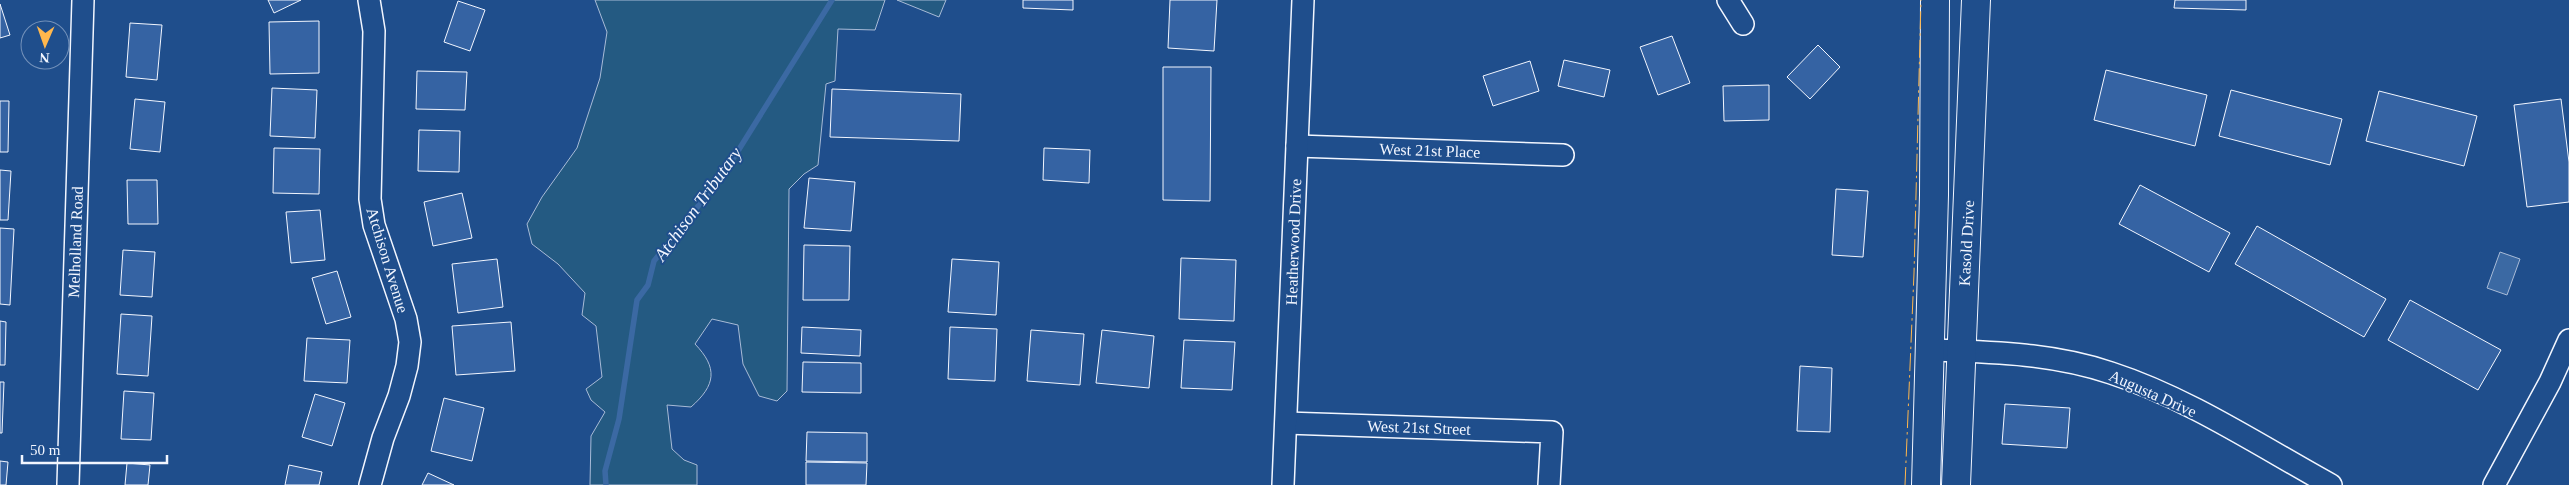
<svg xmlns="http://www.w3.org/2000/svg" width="2569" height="485" font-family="'Times New Roman',serif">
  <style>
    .green { fill: #245a82; stroke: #a8bbd7 }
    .water { fill: #3b69a3; stroke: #a8bbd7 }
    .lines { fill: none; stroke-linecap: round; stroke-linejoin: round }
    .stream { stroke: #3b69a3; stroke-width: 5.5 }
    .building { fill: #3563a3; stroke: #f2f6ff }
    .minor-casing { stroke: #f2f6ff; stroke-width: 24 }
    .major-casing { stroke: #f2f6ff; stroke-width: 30 }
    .minor { stroke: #1f4e8c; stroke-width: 21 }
    .major { stroke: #1f4e8c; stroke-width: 28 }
    .power { stroke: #ffb74d; stroke-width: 1; stroke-dasharray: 18 4 2.5 4; stroke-linecap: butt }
    .labels { text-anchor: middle; stroke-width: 4; stroke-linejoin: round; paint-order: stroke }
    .street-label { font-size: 16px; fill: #f2f6ff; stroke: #1f4e8c }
    .water-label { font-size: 18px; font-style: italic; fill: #f2f6ff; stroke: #1f4e8c }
  </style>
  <rect width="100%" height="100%" fill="#1f4e8c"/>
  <g class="green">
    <path d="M595 0H885L875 30 838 29 835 81 826 84 818 165 804 174 789 189 787 391 777 401 759 396 743 364 738 325 712 319 695 344C718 368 716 385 691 407L667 405 672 449 684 460 697 465V485H590L591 436 605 412 591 400 586 389 602 377 596 326 582 315 585 293 558 264 532 244 527 224 542 197 577 148 600 78 607 32Z"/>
    <path d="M897 0H946L939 17Z"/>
  </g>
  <path class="water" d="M2500 252 2520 259 2507 295 2487 288Z"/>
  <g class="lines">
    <path class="stream" d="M606 485 605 471 619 419 637 300 648 285 654 261 723 175 832 0"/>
  </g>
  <g class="building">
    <path d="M268 0H301L274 13Z"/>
    <path d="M1023 0H1073V10L1023 8Z"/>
    <path d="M1170 0H1217L1214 51 1168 48Z"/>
    <path d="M2175 0H2246V10L2174 8Z"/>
    <path d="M458 1 485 10 470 51 444 42Z"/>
    <path d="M0 4 10 35 0 38Z"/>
    <path d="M319 21V73L270 74 269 22Z"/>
    <path d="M130 23 162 25 157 80 126 77Z"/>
    <path d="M1672 36 1690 83 1658 95 1640 47Z"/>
    <path d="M1818 45 1840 67 1810 99 1787 77Z"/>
    <path d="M1564 60 1610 70 1604 97 1558 86Z"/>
    <path d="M1530 61 1539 91 1493 106 1483 76Z"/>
    <path d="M1163 67H1211L1210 201 1163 200Z"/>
    <path d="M2106 70 2207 95 2195 146 2094 120Z"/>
    <path d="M417 71 467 72 465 110 416 109Z"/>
    <path d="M1769 85V120L1724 121 1723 86Z"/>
    <path d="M272 88 317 90 315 138 270 136Z"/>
    <path d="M832 89 961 94 959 141 830 137Z"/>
    <path d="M2231 90 2342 119 2330 165 2219 136Z"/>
    <path d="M2379 91 2477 116 2464 166 2366 141Z"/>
    <path d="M135 99 165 102 160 152 130 149Z"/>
    <path d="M2561 99 2569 162V202L2527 207 2514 105Z"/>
    <path d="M0 101H9L8 152H0Z"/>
    <path d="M419 130 460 131 459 172 418 171Z"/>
    <path d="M274 148 320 149 319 194 273 193Z"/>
    <path d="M1044 148 1090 150 1089 183 1043 180Z"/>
    <path d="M0 170 11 171 8 220H0Z"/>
    <path d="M809 178 855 182 851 231 804 228Z"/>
    <path d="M127 180H157L158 224H128Z"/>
    <path d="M2140 185 2230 233 2209 272 2119 224Z"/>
    <path d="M1836 189 1868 191 1863 257 1832 255Z"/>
    <path d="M462 193 472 238 433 246 424 202Z"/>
    <path d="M320 210 325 260 291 263 286 212Z"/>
    <path d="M2257 226 2386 299 2364 337 2235 264Z"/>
    <path d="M0 228 14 229 10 305 0 304Z"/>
    <path d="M804 245 850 246 849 300H803Z"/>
    <path d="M123 250 155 252 152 297 120 295Z"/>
    <path d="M1181 258 1236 260 1234 321 1179 319Z"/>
    <path d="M497 259 503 307 458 313 452 264Z"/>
    <path d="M952 259 999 262 996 315 948 312Z"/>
    <path d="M337 271 351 317 326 324 312 278Z"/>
    <path d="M2410 300 2501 350 2478 390 2388 340Z"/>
    <path d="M121 314 152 316 148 376 117 374Z"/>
    <path d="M0 321 6 322 5 365H0Z"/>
    <path d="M511 322 515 371 456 375 452 326Z"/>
    <path d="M802 327 861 330 860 356 801 353Z"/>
    <path d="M950 327 997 329 995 381 948 379Z"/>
    <path d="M1031 330 1084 334 1080 385 1027 381Z"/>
    <path d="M1102 330 1154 336 1149 388 1096 383Z"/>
    <path d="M307 338 350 340 347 383 304 381Z"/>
    <path d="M1184 340 1235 342 1232 390 1181 388Z"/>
    <path d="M803 362 861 363V393L802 392Z"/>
    <path d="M1800 366 1832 368 1830 432 1797 431Z"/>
    <path d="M0 382H4L2 433H0Z"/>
    <path d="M124 391 154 393 151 440 121 439Z"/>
    <path d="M315 394 345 403 332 446 302 437Z"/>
    <path d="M444 398 484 408 472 461 431 451Z"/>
    <path d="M2005 404 2070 408 2067 448 2002 444Z"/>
    <path d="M807 432 867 433V462L806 461Z"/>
    <path d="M0 461 8 462 6 485H0Z"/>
    <path d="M806 462 867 463 866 485H806Z"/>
    <path d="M127 463 150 465 148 485H125Z"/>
    <path d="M289 465 322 472 319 485H285Z"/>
    <path d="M428 473 454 485H422Z"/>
  </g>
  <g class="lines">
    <defs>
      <g id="minor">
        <path d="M369 0 374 31 370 199 374 225 406 319 410 342 407 366 399 396 383 438 370 485"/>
        <path d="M1728 0 1743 24"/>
        <path d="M1297 146 1563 155"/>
        <path d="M1930 350C1991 352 2052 353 2111 373 2188 398 2260 446 2331 485"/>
        <path d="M1286 423 1552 432 1549 485"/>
        <path d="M68 485 83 0"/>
        <path d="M1283 485 1303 0"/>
        <path d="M2494 485 2550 382 2569 340"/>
      </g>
      <g id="major">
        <path d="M1926 485 1934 195 1935 0"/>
        <path d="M1956 485 1976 0"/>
      </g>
    </defs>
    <use href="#minor" class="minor-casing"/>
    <use href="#major" class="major-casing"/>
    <use href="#minor" class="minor"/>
    <use href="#major" class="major"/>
    <path class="power" d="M1905 485 1914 273 1921 0"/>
  </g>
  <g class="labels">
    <g class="street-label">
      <text transform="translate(1430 150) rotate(2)" y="6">West 21st Place</text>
      <text transform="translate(75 242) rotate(-88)" y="6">Melholland Road</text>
      <text transform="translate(1293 242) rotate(-88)" y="6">Heatherwood Drive</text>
      <text transform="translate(1966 243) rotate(-87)" y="6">Kasold Drive</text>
      <text transform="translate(388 260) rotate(73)" y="6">Atchison Avenue</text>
      <text transform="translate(2153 393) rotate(24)" y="6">Augusta Drive</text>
      <text transform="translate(1419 427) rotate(2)" y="6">West 21st Street</text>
    </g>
    <g class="water-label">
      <text transform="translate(698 204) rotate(-54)" y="6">Atchison Tributary</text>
    </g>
  </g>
  <g transform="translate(45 45) rotate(182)"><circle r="24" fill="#1f4e8c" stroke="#7391ba"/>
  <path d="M0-4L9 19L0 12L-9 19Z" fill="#ffb74d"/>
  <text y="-8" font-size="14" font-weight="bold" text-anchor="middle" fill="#f2f6ff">N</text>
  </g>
  <path d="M22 455v8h145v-8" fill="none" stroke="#f2f6ff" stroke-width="2.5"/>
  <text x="30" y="455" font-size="15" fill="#f2f6ff" stroke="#1f4e8c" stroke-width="4" paint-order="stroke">50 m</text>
</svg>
